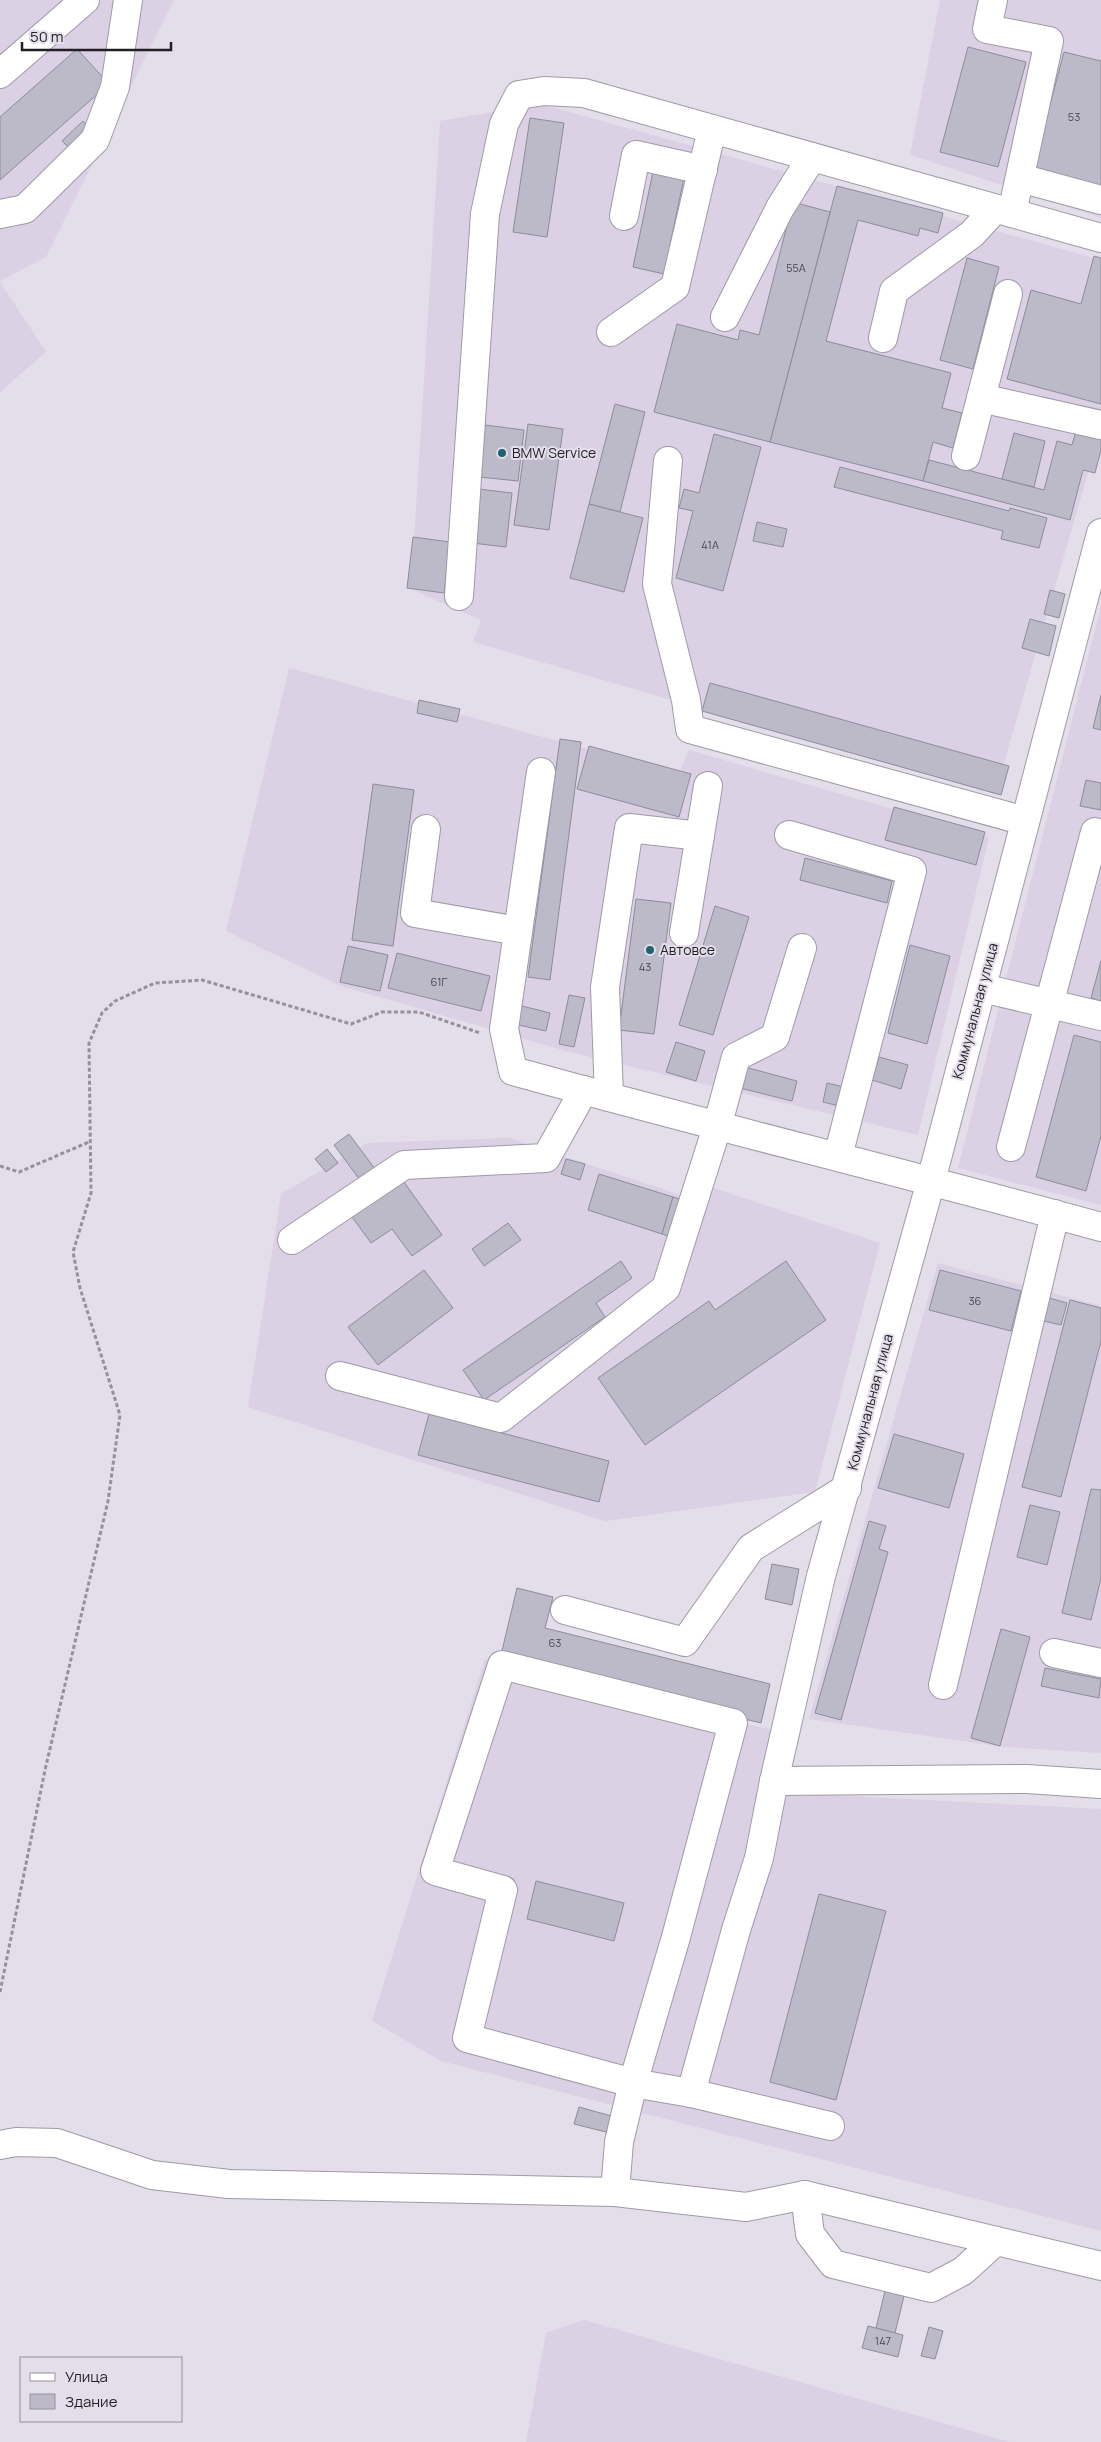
<svg xmlns="http://www.w3.org/2000/svg" width="1101" height="2442" font-family="Manrope,sans-serif">
  <style>
    .built { fill: #dbd0e4 }
    .building { fill: #bcbac8; stroke: #8d8c99 }
    .lines { fill: none; stroke-linecap: round; stroke-linejoin: round }
    .minor-casing { stroke: #a099a6; stroke-width: 30 }
    .path { stroke: #95909a; stroke-width: 3; stroke-dasharray: 4 2.5; stroke-linecap: butt }
    .minor { stroke: #fff; stroke-width: 28 }
    .poi-dot { fill: #1d6473; stroke: #e4ddea; stroke-width: 2 }
    .labels { text-anchor: middle; stroke-width: 4; stroke-linejoin: round; paint-order: stroke }
    .number-label { font-size: 11px; fill: #48464d }
    .poi-label { font-size: 14px; fill: #211f24; stroke: #e4ddea; text-anchor: start }
    .street-label { font-size: 14px; fill: #211f24; stroke: #e4ddea }
  </style>
  <rect width="100%" height="100%" fill="#e4ddea"/>
  <g class="built">
    <path d="M0 0H174L46 257 0 281Z"/>
    <path d="M940 0H1101V218L910 155Z"/>
    <path d="M541 104 1101 260V428L995 794 473 642 481 620 411 589 440 121Z"/>
    <path d="M0 282 46 352 0 392Z"/>
    <path d="M1101 606V1205L958 1168Z"/>
    <path d="M289 668 679 774 689 750 989 837 918 1135 566 1051 341 986 226 931Z"/>
    <path d="M509 1138 701 1202 710 1187 880 1243 815 1492 605 1521 248 1407 281 1194 367 1143Z"/>
    <path d="M938 1263 1101 1306V1753L1004 1747 809 1719Z"/>
    <path d="M485 1659 772 1730 792 1793 1101 1809V2231L441 2061 372 2021Z"/>
    <path d="M584 2320 1009 2442H526L546 2333Z"/>
  </g>
  <g class="building">
    <path d="M968 47 1026 62 998 167 940 152Z"/>
    <path d="M77 49 109 84 0 180V117Z"/>
    <path d="M1064 52 1101 61V191L1032 173Z"/>
    <path d="M530 118 564 123 547 237 513 232Z"/>
    <path d="M83 121 91 130 70 149 62 141Z"/>
    <path d="M654 167 685 173 664 274 633 267Z"/>
    <path d="M837 186 943 213 938 233 920 228 918 236 858 220 826 341 951 373 942 408 962 413 953 448 933 442 923 481 770 442Z"/>
    <path d="M793 202 830 212 770 442 654 412 677 324 738 340 740 330 759 335Z"/>
    <path d="M1094 256 1101 258V404L1007 379 1031 290 1081 304Z"/>
    <path d="M967 258 999 267 973 369 940 360Z"/>
    <path d="M615 404 645 412 620 512 589 504Z"/>
    <path d="M528 424 563 429 549 530 514 525Z"/>
    <path d="M485 425 524 430 518 481 479 477Z"/>
    <path d="M1076 431 1101 437V450L1095 473 1083 470 1070 520 923 481 929 460 1044 490 1057 441 1072 445Z"/>
    <path d="M1014 433 1045 441 1034 487 1002 479Z"/>
    <path d="M714 434 761 447 723 591 676 578 693 511 679 508 684 489 699 493Z"/>
    <path d="M840 467 1009 511 1010 508 1047 518 1039 548 1001 539 1003 531 834 487Z"/>
    <path d="M478 489 512 493 506 547 472 543Z"/>
    <path d="M589 504 643 518 624 592 570 578Z"/>
    <path d="M757 522 787 529 783 547 753 541Z"/>
    <path d="M413 537 450 542 444 593 407 588Z"/>
    <path d="M1050 590 1065 594 1059 618 1044 614Z"/>
    <path d="M1030 619 1056 626 1049 656 1022 648Z"/>
    <path d="M710 683 1009 766 1001 795 702 711Z"/>
    <path d="M1101 695V730L1093 728Z"/>
    <path d="M419 700 460 709 457 722 417 713Z"/>
    <path d="M560 739 581 742 550 980 528 977Z"/>
    <path d="M589 746 691 774 679 817 577 789Z"/>
    <path d="M1086 780 1101 783V810L1080 806Z"/>
    <path d="M373 784 414 790 393 946 352 940Z"/>
    <path d="M894 807 985 832 976 865 885 840Z"/>
    <path d="M805 858 892 881 887 903 800 880Z"/>
    <path d="M636 899 671 903 654 1034 619 1030Z"/>
    <path d="M715 906 749 917 713 1035 679 1025Z"/>
    <path d="M910 945 950 956 927 1044 888 1033Z"/>
    <path d="M348 946 388 955 380 991 340 982Z"/>
    <path d="M397 953 490 976 481 1011 388 988Z"/>
    <path d="M1101 961V1001L1091 998Z"/>
    <path d="M569 995 585 998 574 1047 559 1044Z"/>
    <path d="M518 1005 550 1013 546 1031 514 1024Z"/>
    <path d="M1074 1035 1101 1042V1136L1086 1191 1036 1177Z"/>
    <path d="M676 1042 705 1051 696 1081 666 1072Z"/>
    <path d="M879 1057 908 1065 901 1089 872 1080Z"/>
    <path d="M741 1066 797 1081 792 1101 736 1087Z"/>
    <path d="M827 1083 848 1088 843 1107 823 1102Z"/>
    <path d="M349 1134 378 1173 363 1184 334 1145Z"/>
    <path d="M327 1149 338 1163 326 1172 315 1159Z"/>
    <path d="M566 1159 585 1164 580 1180 561 1174Z"/>
    <path d="M599 1174 673 1197 662 1234 588 1210Z"/>
    <path d="M401 1178 442 1235 412 1256 392 1229 371 1243 350 1214Z"/>
    <path d="M673 1197 705 1207 693 1244 662 1234Z"/>
    <path d="M508 1223 521 1240 484 1266 472 1249Z"/>
    <path d="M621 1261 632 1278 596 1303 605 1317 484 1400 463 1370Z"/>
    <path d="M786 1261 826 1320 645 1445 598 1378 709 1301 715 1310Z"/>
    <path d="M424 1270 453 1308 378 1365 348 1327Z"/>
    <path d="M940 1270 1021 1291 1011 1331 929 1310Z"/>
    <path d="M1049 1298 1067 1303 1061 1325 1044 1321Z"/>
    <path d="M1070 1300 1101 1308V1341L1061 1497 1022 1487Z"/>
    <path d="M429 1414 609 1461 599 1502 418 1455Z"/>
    <path d="M894 1434 964 1454 949 1508 878 1488Z"/>
    <path d="M1091 1489 1101 1490V1578L1091 1620 1062 1613Z"/>
    <path d="M1030 1505 1060 1512 1047 1565 1017 1557Z"/>
    <path d="M869 1521 886 1526 879 1549 888 1552 841 1720 815 1713Z"/>
    <path d="M772 1564 799 1569 792 1605 765 1599Z"/>
    <path d="M517 1588 553 1597 545 1628 770 1684 761 1723 500 1659Z"/>
    <path d="M1001 1629 1030 1637 1000 1746 971 1738Z"/>
    <path d="M1045 1668 1101 1679 1099 1698 1041 1686Z"/>
    <path d="M536 1881 624 1903 614 1941 527 1919Z"/>
    <path d="M819 1894 886 1911 836 2100 770 2082Z"/>
    <path d="M579 2107 615 2117 610 2133 574 2124Z"/>
    <path d="M885 2291 904 2296 895 2333 876 2328Z"/>
    <path d="M868 2326 903 2335 898 2357 862 2348Z"/>
    <path d="M929 2327 943 2331 935 2359 921 2356Z"/>
  </g>
  <g class="lines">
    <defs>
      <g id="minor">
        <path d="M993 0 987 29 1049 41 1012 213"/>
        <path d="M0 74 85 0"/>
        <path d="M1020 178 1101 200"/>
        <path d="M0 214 25 209 95 140 115 87 128 0"/>
        <path d="M624 216 636 155 703 170"/>
        <path d="M725 317 780 208 812 157"/>
        <path d="M611 332 675 287 712 129"/>
        <path d="M883 338 894 291 972 234 995 209"/>
        <path d="M981 398 1101 425"/>
        <path d="M966 456 1008 294"/>
        <path d="M668 461 657 584 686 700 690 729 1025 821"/>
        <path d="M459 596 485 214 504 124 519 95 544 91 584 93 1101 238"/>
        <path d="M541 772 504 1029 513 1071C708 1125 905 1173 1101 1227"/>
        <path d="M426 829 415 913 518 931"/>
        <path d="M789 835 912 871 838 1156"/>
        <path d="M684 933 708 786"/>
        <path d="M982 988 1101 1016"/>
        <path d="M609 1097 605 987 629 828 700 836"/>
        <path d="M1011 1147 1095 832"/>
        <path d="M292 1240 404 1165 546 1158 584 1090"/>
        <path d="M340 1376 501 1418 666 1288 717 1127 736 1057 775 1037 802 948"/>
        <path d="M565 1610 685 1642 751 1548 847 1488"/>
        <path d="M1054 1653 1101 1663"/>
        <path d="M943 1685 1055 1214"/>
        <path d="M774 1781 1027 1779 1101 1784"/>
        <path d="M691 2093 736 1930 759 1858 774 1781 821 1576 931 1181 1101 533"/>
        <path d="M0 2145 16 2142 57 2143 152 2175 229 2184 615 2192 746 2207 805 2195 1101 2266"/>
        <path d="M615 2192 619 2142 633 2083 676 1937 733 1723 502 1665 435 1871 503 1890 467 2038 633 2083 691 2093 830 2126"/>
        <path d="M805 2195 810 2234 833 2264 931 2288 963 2271 996 2241"/>
      </g>
    </defs>
    <use href="#minor" class="minor-casing"/>
    <g class="path">
      <path d="M0 1166 19 1172 89 1142"/>
      <path d="M0 1992 45 1770 108 1501 120 1415 80 1288 73 1252 91 1193 89 1043 102 1013 115 1001 155 983 202 980 351 1024 382 1012H419L480 1033"/>
    </g>
    <use href="#minor" class="minor"/>
  </g>
  <g class="poi-dot">
    <circle cx="502" cy="453" r="5"/>
    <circle cx="650" cy="950" r="5"/>
  </g>
  <g class="labels">
    <g class="number-label">
      <text x="1074" y="121">53</text>
      <text x="796" y="272">55А</text>
      <text x="710" y="549">41А</text>
      <text x="645" y="971">43</text>
      <text x="439" y="986">61Г</text>
      <text x="975" y="1305">36</text>
      <text x="555" y="1647">63</text>
      <text x="883" y="2345">147</text>
    </g>
    <g class="poi-label">
      <text x="512" y="458">BMW Service</text>
      <text x="660" y="955">Автовсе</text>
    </g>
    <g class="street-label">
      <text transform="translate(975 1011) rotate(-75)" y="5">Коммунальная улица</text>
      <text transform="translate(870 1402) rotate(-75)" y="5">Коммунальная улица</text>
    </g>
  </g>
  <rect x="20" y="2357" width="162" height="65" fill="#e4ddea" stroke="#96919b"/>
  <rect x="30" y="2373" width="25" height="8" fill="#ffffff" stroke="#96919b"/>
  <text x="65" y="2382" font-size="15" fill="#211f24">Улица</text>
  <rect x="30" y="2394" width="25" height="15" fill="#bcbac8" stroke="#96919b"/>
  <text x="65" y="2407" font-size="15" fill="#211f24">Здание</text>
  <path d="M22 42v8h149v-8" fill="none" stroke="#211f24" stroke-width="2.5"/>
  <text x="30" y="42" font-size="15" fill="#211f24" stroke="#e4ddea" stroke-width="4" paint-order="stroke">50 m</text>
</svg>
